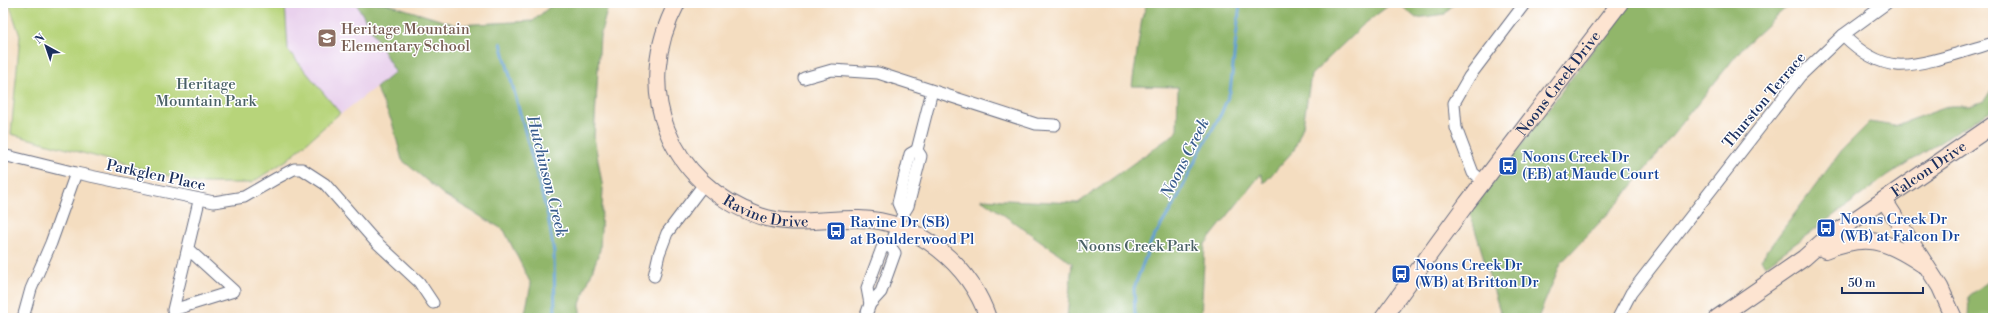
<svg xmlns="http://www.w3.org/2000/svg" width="1996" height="321" font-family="'Libre Bodoni',serif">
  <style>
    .built { fill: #e9d1ed }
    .green { fill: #b7d47a; stroke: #69826c }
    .forest { fill: #91b66a; stroke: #567264 }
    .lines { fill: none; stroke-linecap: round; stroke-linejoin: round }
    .stream { stroke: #63a0d4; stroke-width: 3 }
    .street-casing { stroke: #676c80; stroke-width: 13 }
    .secondary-casing { stroke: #676c80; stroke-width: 18 }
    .street { stroke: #fff; stroke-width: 11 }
    .secondary { stroke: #fde4d1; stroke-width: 16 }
    .labels { text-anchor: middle; stroke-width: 3; stroke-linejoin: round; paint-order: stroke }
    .education-label { font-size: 15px; fill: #785e54; stroke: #fff; text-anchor: start }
    .street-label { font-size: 15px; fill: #1b2f5e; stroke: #fff }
    .park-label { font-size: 15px; fill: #4a6166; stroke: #fff }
    .transit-label { font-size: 15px; fill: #164399; stroke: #fff; text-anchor: start }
    .water-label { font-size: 16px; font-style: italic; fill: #385c8d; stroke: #fff }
  </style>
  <rect width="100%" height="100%" fill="#fff"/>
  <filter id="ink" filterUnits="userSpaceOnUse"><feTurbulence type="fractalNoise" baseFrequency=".025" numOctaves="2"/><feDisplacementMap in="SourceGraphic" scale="8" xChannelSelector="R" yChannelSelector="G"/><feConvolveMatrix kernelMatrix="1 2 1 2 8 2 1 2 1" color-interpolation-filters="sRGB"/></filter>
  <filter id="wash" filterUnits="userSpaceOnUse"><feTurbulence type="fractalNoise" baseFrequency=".012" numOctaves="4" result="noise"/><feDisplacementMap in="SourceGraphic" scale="16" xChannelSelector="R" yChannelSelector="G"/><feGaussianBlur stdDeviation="0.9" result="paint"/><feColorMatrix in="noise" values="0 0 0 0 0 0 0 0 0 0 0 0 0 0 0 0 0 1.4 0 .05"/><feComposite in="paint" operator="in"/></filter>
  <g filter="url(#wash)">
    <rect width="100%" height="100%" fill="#f4ddc0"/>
    <path class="built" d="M249 3H356L395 72 341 114Z"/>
    <path class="green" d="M9 3H285L288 50 340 113 287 160 251 183H196L11 134 20 36Z"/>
    <g class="forest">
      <path d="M356 3H385L456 25 533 21 554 3H609L600 36 594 137 603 189 600 250 580 304V318H524L531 284 504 230 444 195 402 160 392 122 376 88 395 72Z"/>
      <path d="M1147 3H1392L1363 25 1311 75 1303 126 1294 150 1264 183 1261 174 1205 244 1201 318H1067L1072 263 981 199 1078 203 1177 132 1178 87 1132 86 1142 18Z"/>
      <path d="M1398 3H1454L1445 14 1416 18Z"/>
      <path d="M1628 3H1791L1743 47 1620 201 1561 263 1538 318H1502L1470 213Z"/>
      <path d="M1993 87V109L1887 176 1765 266 1761 259 1842 150 1870 122 1894 126 1950 106H1970L1984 101Z"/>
      <path d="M1993 278V318H1968L1969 296Z"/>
    </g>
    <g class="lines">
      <g class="stream">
        <path d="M501 43 548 216 554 253 555 318"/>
        <path d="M1135 318 1134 288 1151 242 1176 201 1198 155 1221 114 1230 92 1240 3"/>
      </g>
    </g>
  </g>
  <g filter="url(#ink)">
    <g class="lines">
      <defs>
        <g id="street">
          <path d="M1843 35C1857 49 1876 63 1897 65 1921 67 1968 50 1993 43"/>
          <path d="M804 78 832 70 878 73 1036 124 1055 125"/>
          <path d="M3 155 76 173 214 202 244 197 277 178 294 169H302L325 184 374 240 419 282 433 303"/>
          <path d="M1484 182 1473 173 1456 128 1454 103 1469 77 1525 3"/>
          <path d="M903 214 898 203 910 154 917 150"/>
          <path d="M890 246 903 214 908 206 921 156 917 150 932 91"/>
          <path d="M188 249 234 291 173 310 199 201"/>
          <path d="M654 276 659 254 667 233 704 184"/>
          <path d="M870 304 867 288 882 248 890 246"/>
          <path d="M23 318 31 289 51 243 76 173"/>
          <path d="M865 318 870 304 881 292 895 253 890 246"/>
          <path d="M1618 318 1631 293 1800 76 1843 35 1887 3"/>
        </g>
        <g id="secondary">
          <path id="s1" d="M677 3C631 89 668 184 760 216 792 227 826 218 859 219 917 220 970 265 988 318"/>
          <path d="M1884 200 1940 287 1954 318"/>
          <path d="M1825 250C1867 233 1886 240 1922 264"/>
          <path id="s2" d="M1383 318 1467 203 1620 3"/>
          <path id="s3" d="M1717 318 1804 258 1822 242 1993 125"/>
        </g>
      </defs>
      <use href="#street" class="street-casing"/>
      <use href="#secondary" class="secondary-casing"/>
      <use href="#street" class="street"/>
      <use href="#secondary" class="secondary"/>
    </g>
  </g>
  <defs>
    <symbol id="school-square" viewBox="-11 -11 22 22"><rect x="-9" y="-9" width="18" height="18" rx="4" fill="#8d6e63" stroke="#fff"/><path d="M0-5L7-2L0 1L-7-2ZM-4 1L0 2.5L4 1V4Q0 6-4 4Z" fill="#fff"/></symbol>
    <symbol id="bus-square" viewBox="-11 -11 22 22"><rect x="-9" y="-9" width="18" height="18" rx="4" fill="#1a4fb4" stroke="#fff"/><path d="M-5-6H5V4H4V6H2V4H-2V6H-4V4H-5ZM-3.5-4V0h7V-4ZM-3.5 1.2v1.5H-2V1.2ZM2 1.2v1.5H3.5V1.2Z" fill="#fff"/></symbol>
  </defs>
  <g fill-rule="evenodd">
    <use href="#school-square" x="316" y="27" width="22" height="22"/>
    <use href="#bus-square" x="1497" y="155" width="22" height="22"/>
    <use href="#bus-square" x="1815" y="217" width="22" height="22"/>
    <use href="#bus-square" x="825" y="220" width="22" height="22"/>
    <use href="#bus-square" x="1390" y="263" width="22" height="22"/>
  </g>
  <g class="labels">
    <g class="education-label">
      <text x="341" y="34">Heritage Mountain<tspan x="341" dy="17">Elementary School</tspan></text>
    </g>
    <g class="street-label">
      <text dy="5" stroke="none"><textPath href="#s2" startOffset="293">Noons Creek Drive</textPath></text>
      <text transform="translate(1764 100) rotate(-50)" y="5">Thurston Terrace</text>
      <text dy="5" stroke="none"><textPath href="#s3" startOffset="259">Falcon Drive</textPath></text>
      <text transform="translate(156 175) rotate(12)" y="5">Parkglen Place</text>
      <text dy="5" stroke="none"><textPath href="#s1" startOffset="267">Ravine Drive</textPath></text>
    </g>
    <g class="park-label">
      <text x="206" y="89">Heritage<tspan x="206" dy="17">Mountain Park</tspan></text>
      <text x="1138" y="251">Noons Creek Park</text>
    </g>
    <g class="transit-label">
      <text x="1522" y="162">Noons Creek Dr<tspan x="1522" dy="17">(EB) at Maude Court</tspan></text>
      <text x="1840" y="224">Noons Creek Dr<tspan x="1840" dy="17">(WB) at Falcon Dr</tspan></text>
      <text x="850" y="227">Ravine Dr (SB)<tspan x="850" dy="17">at Boulderwood Pl</tspan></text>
      <text x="1415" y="270">Noons Creek Dr<tspan x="1415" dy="17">(WB) at Britton Dr</tspan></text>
    </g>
    <g class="water-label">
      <text transform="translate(1184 158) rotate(-63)" y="6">Noons Creek</text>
      <text transform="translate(548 176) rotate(76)" y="6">Hutchinson Creek</text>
    </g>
  </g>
  <rect width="1996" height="321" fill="none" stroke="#fff" stroke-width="16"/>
  <g transform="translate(46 46) rotate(320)" stroke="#ffffff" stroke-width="3" paint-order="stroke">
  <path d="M0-3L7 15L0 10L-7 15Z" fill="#1b2f5e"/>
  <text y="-6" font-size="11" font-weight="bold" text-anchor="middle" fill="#1b2f5e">N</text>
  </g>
  <path d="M1842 287v6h81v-6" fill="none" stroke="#1b2f5e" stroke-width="2"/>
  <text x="1848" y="287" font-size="12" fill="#1b2f5e" stroke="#ffffff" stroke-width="3" paint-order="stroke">50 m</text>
</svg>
